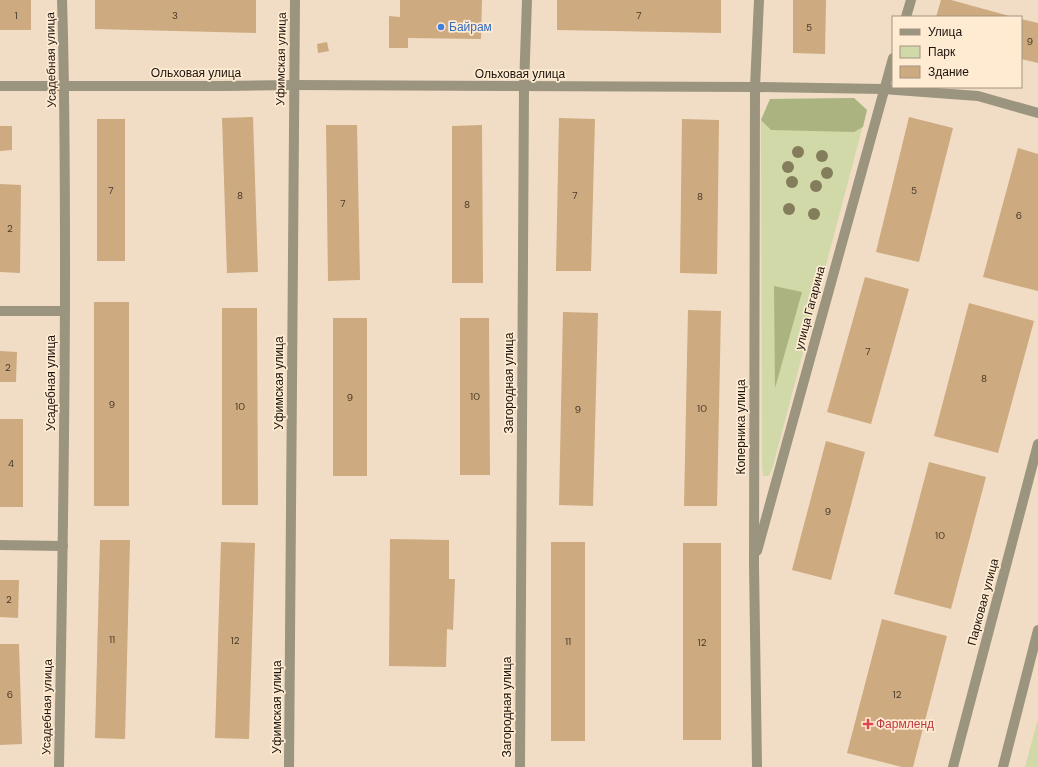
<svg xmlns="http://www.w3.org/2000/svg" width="1038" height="767" font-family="'DM Sans',sans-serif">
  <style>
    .green { fill: #d0d9a7 }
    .forest { fill: #abb481 }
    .building { fill: #cdaa7f }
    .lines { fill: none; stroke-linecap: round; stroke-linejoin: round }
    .street { stroke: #9b947e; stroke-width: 10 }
    .tree { fill: #847d5c }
    .shop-dot { fill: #3f7fe0; stroke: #ffead2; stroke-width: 1.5 }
    .health-dot { fill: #e0444e; stroke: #ffead2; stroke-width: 1.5 }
    .labels { text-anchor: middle; stroke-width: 3.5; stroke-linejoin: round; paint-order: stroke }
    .number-label { font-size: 10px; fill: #483a29 }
    .shop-label { font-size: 12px; fill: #366cbe; stroke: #ffead2; text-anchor: start }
    .street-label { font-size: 12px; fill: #1b140c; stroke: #ffead2 }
    .health-label { font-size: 12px; fill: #be3a42; stroke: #ffead2; text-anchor: start }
  </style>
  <rect width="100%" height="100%" fill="#f1ddc5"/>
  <g class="green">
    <path d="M854 98 867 110 773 466 769 476H763L762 464 761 120 770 99Z"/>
    <path d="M1038 719V767H1025Z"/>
  </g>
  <g class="forest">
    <path d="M854 98 867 110 863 127 854 132 771 130 761 120 770 99Z"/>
    <path d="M774 286 802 292 775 388Z"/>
  </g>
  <g class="building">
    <rect x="0" y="0" width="31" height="30"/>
    <path d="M95 0H256V33L95 29Z"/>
    <path d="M400 0H482L481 39 408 38V48H389V16L400 17Z"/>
    <path d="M557 0H721V33L557 30Z"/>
    <path d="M793 0H826L825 54 793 53Z"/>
    <path d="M941 0H951L1013 17H936Z"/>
    <path d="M1021 19 1038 23V63L1021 59Z"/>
    <path d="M327 42 329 51 318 53 317 44Z"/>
    <path d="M253 117 258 272 227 273 222 118Z"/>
    <path d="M909 117 953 128 919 262 876 252Z"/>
    <path d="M559 118 595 119 591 271H556Z"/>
    <rect x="97" y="119" width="28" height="142"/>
    <path d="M682 119 719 120 717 274 680 273Z"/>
    <path d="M326 125H357L360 280 328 281Z"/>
    <path d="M482 125 483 283H452V126Z"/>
    <path d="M0 126H12V150L0 151Z"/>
    <path d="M1018 148 1038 154V291L983 277Z"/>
    <path d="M0 184 21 185 20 273 0 272Z"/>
    <path d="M865 277 909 289 871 424 827 412Z"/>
    <rect x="94" y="302" width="35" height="204"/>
    <path d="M969 303 1034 321 998 453 934 436Z"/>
    <path d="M222 308H257L258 505H222Z"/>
    <path d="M688 310 721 311 717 506H684Z"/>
    <path d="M563 312 598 313 593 506 559 505Z"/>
    <rect x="333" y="318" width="34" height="158"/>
    <path d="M460 318H489L490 475H460Z"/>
    <path d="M0 351 17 352 16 382H0Z"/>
    <rect x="0" y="419" width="23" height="88"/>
    <path d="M826 441 865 452 831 580 792 570Z"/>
    <path d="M929 462 986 477 951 609 894 594Z"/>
    <path d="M390 539 449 540V579H455L453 630 447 629 446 667 389 666Z"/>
    <path d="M100 540H130L125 739 95 738Z"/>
    <path d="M221 542 255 543 249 739 215 738Z"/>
    <rect x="551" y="542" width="34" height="199"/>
    <rect x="683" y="543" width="38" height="197"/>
    <path d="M0 580H19L18 618 0 617Z"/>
    <path d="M882 619 947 636 913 767H902L847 753Z"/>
    <path d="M0 644H19L22 744 0 745Z"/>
  </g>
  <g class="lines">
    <g class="street">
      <path d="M906 17 911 0"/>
      <path d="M0 86H223L293 85 755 87 883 89 978 96 1038 113"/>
      <path d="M0 311H65"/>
      <path d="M0 545 63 546"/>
      <path d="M757 551 893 58"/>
      <path d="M59 767C62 603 65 438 65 274 65 182 65 91 62 0"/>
      <path d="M289 767 295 0"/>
      <path d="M520 767 524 87 527 0"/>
      <path d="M757 767 754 565 755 87 759 0"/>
      <path d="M953 767 1038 444"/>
      <path d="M1003 767 1038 630"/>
    </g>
  </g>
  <g class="tree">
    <circle cx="798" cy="152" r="6"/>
    <circle cx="822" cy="156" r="6"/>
    <circle cx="788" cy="167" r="6"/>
    <circle cx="827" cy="173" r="6"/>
    <circle cx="792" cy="182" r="6"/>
    <circle cx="816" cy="186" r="6"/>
    <circle cx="789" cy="209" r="6"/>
    <circle cx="814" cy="214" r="6"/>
  </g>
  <circle class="shop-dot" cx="441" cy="27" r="4"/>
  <path class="health-dot" d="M866 718h4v4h4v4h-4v4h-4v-4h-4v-4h4z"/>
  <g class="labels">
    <g class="number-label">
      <text x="16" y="19">1</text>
      <text x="175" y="19">3</text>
      <text x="639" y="19">7</text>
      <text x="809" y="31">5</text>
      <text x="1030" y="45">9</text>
      <text x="111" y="194">7</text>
      <text x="914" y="194">5</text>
      <text x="240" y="199">8</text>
      <text x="575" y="199">7</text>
      <text x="700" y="200">8</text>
      <text x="343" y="207">7</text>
      <text x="467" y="208">8</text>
      <text x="1019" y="219">6</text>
      <text x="10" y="232">2</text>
      <text x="868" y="355">7</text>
      <text x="8" y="371">2</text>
      <text x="984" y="382">8</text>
      <text x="475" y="400">10</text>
      <text x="350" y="401">9</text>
      <text x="112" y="408">9</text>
      <text x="240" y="410">10</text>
      <text x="702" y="412">10</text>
      <text x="578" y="413">9</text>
      <text x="11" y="467">4</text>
      <text x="828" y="515">9</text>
      <text x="940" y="539">10</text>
      <text x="9" y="603">2</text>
      <text x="112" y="643">11</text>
      <text x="235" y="644">12</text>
      <text x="568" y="645">11</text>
      <text x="702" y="646">12</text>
      <text x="10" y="698">6</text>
      <text x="897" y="698">12</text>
    </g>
    <g class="shop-label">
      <text x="449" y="31">Байрам</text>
    </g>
    <g class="street-label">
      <text transform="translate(281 59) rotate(-89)" y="4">Уфимская улица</text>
      <text transform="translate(51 60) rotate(-91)" y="4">Усадебная улица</text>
      <text x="196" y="77">Ольховая улица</text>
      <text x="520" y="78">Ольховая улица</text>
      <text transform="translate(810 308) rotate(-75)" y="4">улица Гагарина</text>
      <text transform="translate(51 383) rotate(-90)" y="4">Усадебная улица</text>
      <text transform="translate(279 383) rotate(-90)" y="4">Уфимская улица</text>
      <text transform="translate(509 383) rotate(-90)" y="4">Загородная улица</text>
      <text transform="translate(741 427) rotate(-90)" y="4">Коперника улица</text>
      <text transform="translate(983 602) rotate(-75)" y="4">Парковая улица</text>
      <text transform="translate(47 707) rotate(-89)" y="4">Усадебная улица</text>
      <text transform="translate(277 707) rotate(-90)" y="4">Уфимская улица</text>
      <text transform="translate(507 707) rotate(-90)" y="4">Загородная улица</text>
    </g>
    <g class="health-label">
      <text x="876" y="728">Фармленд</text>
    </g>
  </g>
  <rect x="892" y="16" width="130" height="72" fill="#ffead2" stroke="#a49483"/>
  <rect x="900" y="29" width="20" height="6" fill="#9b947e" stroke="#a49483"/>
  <text x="928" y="36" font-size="12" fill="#1b140c">Улица</text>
  <rect x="900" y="46" width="20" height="12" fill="#d0d9a7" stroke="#a49483"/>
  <text x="928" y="56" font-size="12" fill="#1b140c">Парк</text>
  <rect x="900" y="66" width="20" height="12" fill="#cdaa7f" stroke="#a49483"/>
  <text x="928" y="76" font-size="12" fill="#1b140c">Здание</text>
</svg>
